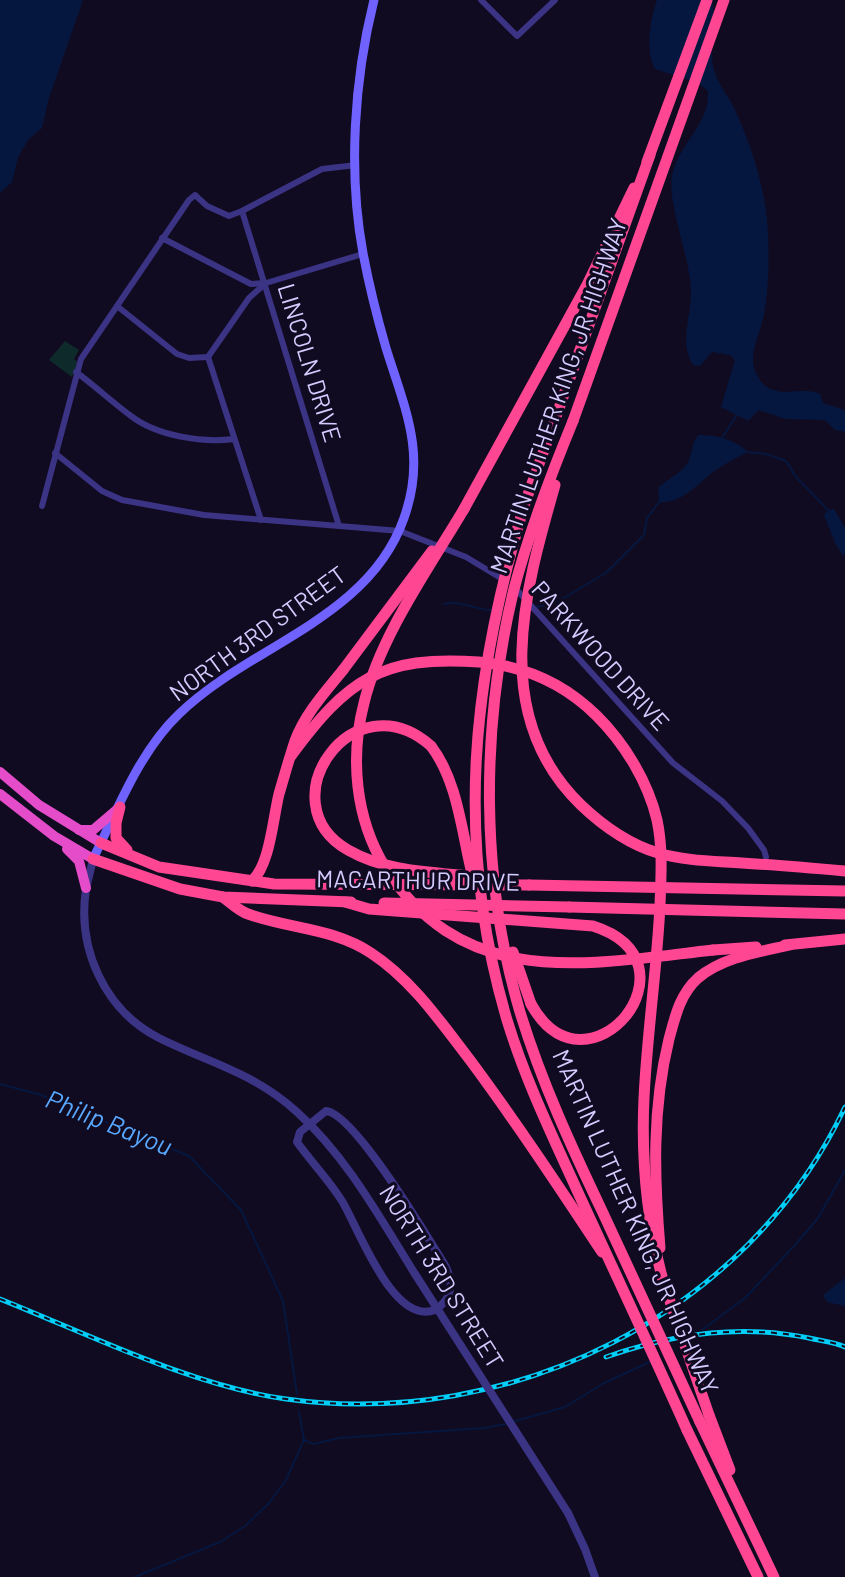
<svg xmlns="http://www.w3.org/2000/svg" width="845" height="1577" font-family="Barlow,sans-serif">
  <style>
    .green { fill: #0e2a2b }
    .water { fill: #06173f }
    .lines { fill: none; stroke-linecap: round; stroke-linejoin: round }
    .stream { stroke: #06173f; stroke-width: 2 }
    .minor { stroke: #3b3383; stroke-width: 6 }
    .tertiary { stroke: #3b3383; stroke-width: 8 }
    .secondary { stroke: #7062ff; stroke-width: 9 }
    .trunk { stroke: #e44cc9; stroke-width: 10 }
    .motorway { stroke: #ff4693; stroke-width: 11 }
    .rail-casing { stroke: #00cef6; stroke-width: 5 }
    .rail { stroke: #100b21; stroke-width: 2; stroke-dasharray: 6; stroke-linecap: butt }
    .tertiary-bridge { stroke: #3b3383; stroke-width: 8 }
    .motorway-bridge { stroke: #ff4693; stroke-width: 11 }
    .labels { text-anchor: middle; stroke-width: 6; stroke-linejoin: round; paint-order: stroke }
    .street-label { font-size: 24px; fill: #d4cbff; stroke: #100b21 }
    .water-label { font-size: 26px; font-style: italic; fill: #59a8ff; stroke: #100b21 }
  </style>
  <rect width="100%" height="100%" fill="#100b21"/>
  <path class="green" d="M65 341 79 350 74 359 78 362 72 377 49 360Z"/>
  <g class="water">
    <path d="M0 0H83L49 98 42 128 28 140 18 157 12 182 0 193Z"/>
    <path d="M657 0H712C717 24 707 49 715 73 719 86 730 98 735 110 753 149 766 191 768 234 769 260 769 288 764 314 761 333 747 354 756 373 770 405 799 384 820 394L823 403 845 410V432L835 430 825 420 785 419 759 410 748 421 721 407 735 360 730 355 712 352 700 366 693 365C679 344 691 317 691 293 691 259 667 204 672 176 678 144 710 125 708 91L698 83 655 69C645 51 650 19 657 0Z"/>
    <path d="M698 435C717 435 734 439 748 452 738 457 728 462 719 468 701 479 683 505 659 502L658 488C667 479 684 472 689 460 693 450 691 444 698 435Z"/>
    <path d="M834 509 845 528V554L843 556 835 543 824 515 828 510Z"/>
    <path d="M845 1278V1306L827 1302 823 1295Z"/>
  </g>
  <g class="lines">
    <g class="stream">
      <path d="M722 438 736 416"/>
      <path d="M748 452 766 454 786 461 796 477 828 510"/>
      <path d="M444 604C459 599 477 611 493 610"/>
      <path d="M535 607 554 604 607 572 644 535 647 518 659 502"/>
      <path d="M0 1084 41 1095 189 1156 241 1210 283 1301 297 1394"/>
      <path d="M702 1330 745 1298 796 1244 818 1218 845 1170"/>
      <path d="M512 1422 565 1407 604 1383 652 1361"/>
      <path d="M304 1440 314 1444 339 1438 484 1428 506 1424"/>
      <path d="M135 1577 220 1542 245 1526 269 1503 286 1480 304 1440 299 1412"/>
    </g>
    <g class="minor">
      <path d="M481 0 517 36 555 0"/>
      <path d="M242 211 339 526"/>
      <path d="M162 238 251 284 266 283"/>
      <path d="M117 306 177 354 189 358 208 357"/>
      <path d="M208 357 249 298 266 283 363 254"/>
      <path d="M208 357 261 520"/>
      <path d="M76 372C95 386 112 402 131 416 157 436 202 443 234 439"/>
      <path d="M55 453 102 491 122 500 204 515 400 531 466 557 504 580"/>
      <path d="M42 506 81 359 189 200 195 195 207 206 229 216 242 211 322 169 356 165"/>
      <path d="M516 589 673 763 722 801 748 828 764 850 766 857"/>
    </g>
    <g class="tertiary">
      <path d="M93 859C91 869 88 879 86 889 77 948 104 1010 159 1038 209 1063 253 1072 297 1112 347 1157 380 1218 415 1274"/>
      <path d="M326 1111C355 1114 428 1238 446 1267 454 1285 452 1299 435 1310 393 1326 359 1229 342 1201 329 1180 312 1163 297 1142L300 1132Z"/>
      <path d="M568 1513 585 1549 595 1577"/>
    </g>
    <path class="secondary" d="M93 859C117 811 139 752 179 714 250 645 369 619 404 518 427 454 405 409 386 348 377 317 369 285 363 253 348 172 354 80 374 0"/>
    <g class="trunk">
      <path d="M0 772 39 805 101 843"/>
      <path d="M0 794 54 836 93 859"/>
      <path d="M79 830H93L120 807"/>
      <path d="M67 849 79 861 86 888"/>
    </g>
    <g class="motorway">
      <path d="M647 162 707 0"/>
      <path d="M573 421 724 0"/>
      <path d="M464 509 587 285 634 188"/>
      <path d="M431 746C353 677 266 803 348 850 388 873 435 872 480 877"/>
      <path d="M291 756C347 680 381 655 479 662 525 666 565 684 597 716 625 744 648 782 657 820 663 848 661 877 660 905 657 969 647 1034 644 1098 641 1162 647 1223 664 1284"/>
      <path d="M120 807 116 823V838L127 850"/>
      <path d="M101 843 159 867 274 884 529 885"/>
      <path d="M93 859 180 889 223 897 351 902"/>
      <path d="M252 881C270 865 273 818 279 794 284 777 289 759 295 741 305 714 325 692 343 670"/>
      <path d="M223 897C231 903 239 911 248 914 289 929 334 928 371 953 412 980 440 1021 470 1060 516 1122 559 1187 602 1252"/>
      <path d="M345 902 369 909 593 926C706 962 587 1105 531 1004"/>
      <path d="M384 903 569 907"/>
      <path d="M785 945 845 939"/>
      <path d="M713 950 756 947"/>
      <path d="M660 1248C654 1176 652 1109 669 1039 675 1017 680 994 698 978 723 957 759 952 790 945"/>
      <path d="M709 1415 730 1470"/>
      <path d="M700 1422 774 1577"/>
      <path d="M687 1430 758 1577"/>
    </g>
    <defs>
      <g id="rail">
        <path d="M0 1299C88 1334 192 1386 286 1399 510 1430 747 1315 845 1107"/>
        <path d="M606 1357C671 1334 741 1324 809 1338 821 1341 834 1342 845 1347"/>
      </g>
    </defs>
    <use href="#rail" class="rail-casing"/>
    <use href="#rail" class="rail"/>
    <path class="tertiary-bridge" d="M415 1274 568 1513"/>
    <g class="motorway-bridge">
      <path d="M650 155 525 503C472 679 454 841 507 1020 525 1079 551 1133 576 1188 613 1269 651 1349 687 1430"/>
      <path d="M573 421C550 477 528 534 513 593 481 728 480 877 520 1012 541 1081 572 1148 603 1213 635 1283 668 1352 700 1422"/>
      <path d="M555 485C524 593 489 716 581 805 603 826 628 844 658 853 685 861 714 861 742 863 776 865 811 868 845 871"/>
      <path d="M464 509C429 568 380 636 364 703 350 757 355 818 385 867 464 992 588 964 713 950"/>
      <path d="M343 670 432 551"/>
      <path d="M431 746C460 784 462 840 475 885"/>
      <path d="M529 885 845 891"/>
      <path d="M569 907 845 914"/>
      <path d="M513 952 531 1004"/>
      <path d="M664 1284 709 1415"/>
    </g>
  </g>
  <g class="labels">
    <g class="street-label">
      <text transform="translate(309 363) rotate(73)" y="8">LINCOLN DRIVE</text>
      <text transform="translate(559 396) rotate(-71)" y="8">MARTIN LUTHER KING, JR HIGHWAY</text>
      <text transform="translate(258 634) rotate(-36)" y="8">NORTH 3RD STREET</text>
      <text transform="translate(600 656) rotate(48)" y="8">PARKWOOD DRIVE</text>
      <text transform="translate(418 881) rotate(1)" y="8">MACARTHUR DRIVE</text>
      <text transform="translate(635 1222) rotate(66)" y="8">MARTIN LUTHER KING, JR HIGHWAY</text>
      <text transform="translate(441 1277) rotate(58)" y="8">NORTH 3RD STREET</text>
    </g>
    <g class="water-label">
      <text transform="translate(109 1123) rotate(22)" y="9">Philip Bayou</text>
    </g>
  </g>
</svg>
